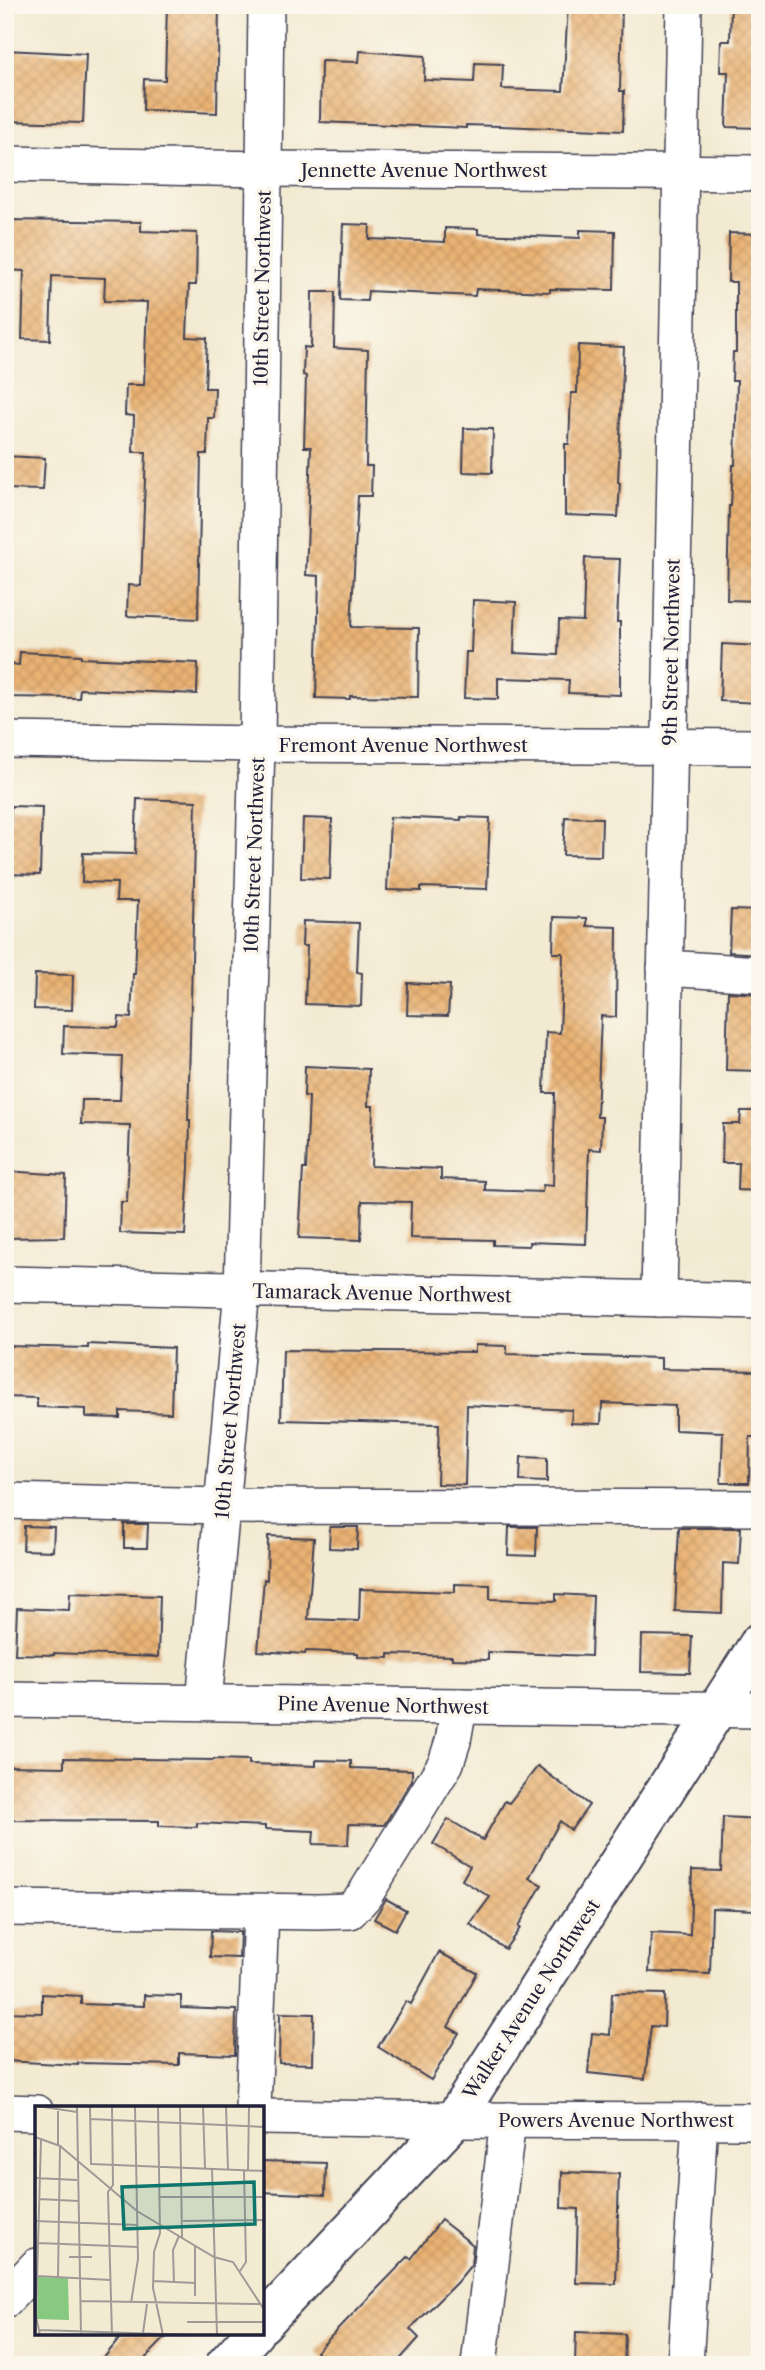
<svg xmlns="http://www.w3.org/2000/svg" width="765" height="2370" font-family="'Libre Caslon Text',serif">
  <style>
    .building { fill: url(#building-cross-hatch) }
    .lines { fill: none; stroke-linecap: round; stroke-linejoin: round }
    .minor-casing { stroke: #414052; stroke-width: 38 }
    .major-casing { stroke: #414052; stroke-width: 42 }
    .minor { stroke: #fff; stroke-width: 35 }
    .major { stroke: #fff; stroke-width: 38 }
    .labels { text-anchor: middle; stroke-width: 7; stroke-linejoin: round; paint-order: stroke }
    .street-label { font-size: 19px; fill: #22223b; stroke: #fbf7ec }
    .inset-road { fill: none; stroke: #9f9a96; stroke-width: 2 }
    .view { fill: #0f766e; fill-opacity: 0.15; stroke: #0f766e; stroke-width: 3.5 }
    .inset-edge { fill: none; stroke: #22223b; stroke-width: 3.5 }
  </style>
  <defs>
    <pattern id="building-cross-hatch" width="8" height="8" patternUnits="userSpaceOnUse" patternTransform="scale(1.75)"><rect width="8" height="8" fill="#e9b273"/><path d="M0 0l8 8M0 8l8-8" fill="none" stroke="#c89964"/></pattern>
  </defs>
  <rect width="100%" height="100%" fill="#fbf7ec"/>
  <filter id="ink" filterUnits="userSpaceOnUse"><feTurbulence type="fractalNoise" baseFrequency=".0143" numOctaves="2"/><feDisplacementMap in="SourceGraphic" scale="14" xChannelSelector="R" yChannelSelector="G"/><feConvolveMatrix kernelMatrix="1 2 1 2 8 2 1 2 1" color-interpolation-filters="sRGB"/></filter>
  <filter id="wash" filterUnits="userSpaceOnUse"><feTurbulence type="fractalNoise" baseFrequency=".00686" numOctaves="4" result="noise"/><feDisplacementMap in="SourceGraphic" scale="28" xChannelSelector="R" yChannelSelector="G"/><feGaussianBlur stdDeviation="1.57" result="paint"/><feColorMatrix in="noise" values="0 0 0 0 0 0 0 0 0 0 0 0 0 0 0 0 0 1.4 0 .05"/><feComposite in="paint" operator="in"/></filter>
  <g filter="url(#wash)">
    <rect width="100%" height="100%" fill="#f3ead2"/>
    <g id="blocks">
      <g class="building">
        <path d="M167 5H219L217 113 143 110 144 79 165 80Z"/>
        <path d="M568 5H622L620 91H624L623 131 501 126 466 125V128L320 122 321 61 359 62 360 51 425 56 424 80 474 82 475 63 503 64 502 89 563 91Z"/>
        <path d="M731 5H760V128L726 127 728 72H720L721 41H730Z"/>
        <path d="M5 50 86 54 83 123 5 121Z"/>
        <path d="M6 220 141 222V231L197 233 196 285H189L187 337 207 338 205 388H215L214 418H208L207 454H201L198 619 127 616 128 585 141 586 146 452H133L134 416 125 415 126 385H144L147 302 104 301 105 278 52 276 50 340 22 339 24 271 5 270Z"/>
        <path d="M343 224 370 225 369 239 445 242V228L478 229V234L580 238V230L615 231 614 290 550 289V292L476 289 475 296 368 291 367 301 340 300Z"/>
        <path d="M729 233 760 234V601L727 600 729 506H731L733 465H735L737 381H732L733 352H736V282H728Z"/>
        <path d="M312 292H335L334 348 368 350 366 466H372L371 496H358L351 627 419 628 418 697 350 696V699L316 698 319 576 306 575 311 447H304L306 376 303 375 304 347 311 348Z"/>
        <path d="M578 345 624 347 618 482 620 483 618 517 565 515V444H569L571 393H577Z"/>
        <path d="M464 428 493 429 492 473 463 472Z"/>
        <path d="M5 456 45 458 43 490 5 489Z"/>
        <path d="M585 558 620 559 617 622H620V695L568 693 569 680 498 678V699L464 698 466 652H471L473 600 516 602 514 653 558 655 559 620 583 621Z"/>
        <path d="M722 644 760 646 759 703 720 701Z"/>
        <path d="M20 652 81 655V658L198 663 197 694 80 689 79 698 5 697V664L19 665Z"/>
        <path d="M137 799 196 801 188 1120H190L189 1167 185 1235 120 1233 121 1202H127L130 1125 81 1124 82 1100H120L122 1056 63 1054 64 1026 118 1027 119 1017 131 1018 133 974H135L138 901H116L117 883 82 882 83 853 135 854Z"/>
        <path d="M11 806 42 807 40 875 8 874Z"/>
        <path d="M390 817 461 820V817L490 818 487 889 421 887V891L387 890Z"/>
        <path d="M565 817 602 818 601 856 563 855Z"/>
        <path d="M303 818 332 819 330 879 301 878Z"/>
        <path d="M731 910 760 911V954L729 952Z"/>
        <path d="M554 917 587 918V926L617 927 616 1017 601 1016 597 1117H602L601 1150 589 1149 586 1244 529 1242V1246L493 1245V1240L410 1238 411 1202 362 1201 361 1240 299 1238 303 1169H306L309 1097 304 1096 305 1066 369 1069 368 1106H373L371 1166 441 1169V1179L485 1181V1190L542 1192 543 1185 553 1186 555 1093H544L546 1032 560 1033 563 953H553Z"/>
        <path d="M303 921 359 923 357 972 362 973 361 1006 305 1004 307 946H302Z"/>
        <path d="M35 974 73 975 72 1010 34 1009Z"/>
        <path d="M408 983 450 985 448 1016 407 1015Z"/>
        <path d="M728 992 760 994V1071L726 1070Z"/>
        <path d="M741 1111H760V1191L738 1190 739 1163H722L723 1124H740Z"/>
        <path d="M5 1171 66 1175 64 1237 5 1238Z"/>
        <path d="M88 1344 173 1348 171 1413 120 1411V1418L86 1417V1409L37 1407V1398L5 1397V1346L88 1348Z"/>
        <path d="M475 1345 507 1346V1354L661 1358V1369L760 1371V1437H750L749 1483H721L723 1432 675 1430V1406L602 1403 601 1424 571 1423 572 1410 467 1405 465 1485 437 1484 439 1424 281 1420 283 1350 475 1352Z"/>
        <path d="M521 1457 547 1458V1482L520 1481Z"/>
        <path d="M124 1524H148L147 1548H124Z"/>
        <path d="M24 1526 54 1527 53 1551 23 1550Z"/>
        <path d="M330 1527H358L357 1549 329 1548Z"/>
        <path d="M509 1527H537L536 1556 508 1555Z"/>
        <path d="M679 1528H741L739 1564 723 1563 722 1613 675 1611Z"/>
        <path d="M268 1536 314 1538 308 1619 359 1621 360 1589 455 1592V1584L490 1585V1599L556 1601V1594L593 1596 591 1656 488 1652V1660L452 1659V1656L389 1654V1658L358 1657V1653L306 1651 305 1654 258 1651 264 1579 267 1580Z"/>
        <path d="M70 1593 160 1596 158 1657 54 1653V1655L15 1654 17 1608 69 1610Z"/>
        <path d="M642 1635 692 1636 690 1673 641 1672Z"/>
        <path d="M64 1758 214 1760V1759L249 1760V1764L316 1766V1760L351 1761V1768L412 1770V1780L384 1825 349 1824 348 1845 313 1844 314 1831 265 1829V1826L197 1823V1827L159 1826V1821L5 1820V1766L64 1767Z"/>
        <path d="M538 1766 589 1805 571 1830 560 1821 529 1878 542 1885 518 1927 520 1928 505 1949 470 1924 490 1897 462 1880 470 1866 433 1844 448 1819 483 1840 505 1801 509 1803Z"/>
        <path d="M723 1817 760 1819V1854H757L755 1910 712 1908 710 1974 649 1972 651 1933 690 1935 692 1870 721 1871Z"/>
        <path d="M386 1899 406 1910 395 1930 374 1919Z"/>
        <path d="M211 1931 240 1932 239 1958 210 1957Z"/>
        <path d="M439 1952 477 1973 448 2027 459 2033 431 2080 378 2047 406 2001 411 2004Z"/>
        <path d="M612 1993 665 1994 664 2027 651 2026 645 2079 588 2073 592 2033 610 2035Z"/>
        <path d="M42 1994 81 1996V2004L144 2006V1995L181 1996V2008L236 2010 235 2055 179 2053V2065L78 2063V2065L5 2061V2012L42 2013Z"/>
        <path d="M280 2013 314 2014 313 2064 279 2063Z"/>
        <path d="M262 2161 326 2163 325 2195 262 2192Z"/>
        <path d="M562 2172 619 2174 616 2284 576 2283 578 2209 561 2208Z"/>
        <path d="M441 2220 473 2245 471 2265 457 2282 410 2329 419 2338 395 2365H327L316 2352 408 2257 411 2259Z"/>
        <path d="M576 2332 625 2334 624 2365 575 2363Z"/>
        <path d="M124 2333H170L139 2365H98Z"/>
      </g>
    </g>
  </g>
  <g filter="url(#ink)">
    <use href="#blocks" fill-opacity="0" stroke="#414052" stroke-width="2"/>
    <g class="lines">
      <defs>
        <g id="minor">
          <path d="M5 164 263 169 760 173"/>
          <path d="M5 740 257 744 760 747"/>
          <path d="M665 968 760 974"/>
          <path d="M5 1284 760 1301"/>
          <path d="M659 1299 684 5"/>
          <path d="M5 1501 222 1506 760 1508"/>
          <path d="M5 1700 760 1710"/>
          <path d="M204 1702 242 1290 257 744 266 5"/>
          <path d="M5 1908 318 1912 350 1911 364 1896 446 1763 453 1741 459 1706"/>
          <path d="M253 2108 261 1912"/>
          <path d="M5 2112 37 2113"/>
          <path d="M262 2117 454 2120 760 2121"/>
          <path d="M5 2300 37 2266"/>
          <path d="M479 2365 508 2120"/>
          <path d="M685 2365 700 2120"/>
        </g>
        <g id="major">
          <path d="M262 2324 454 2120 760 1642"/>
          <path d="M225 2365 254 2333"/>
        </g>
      </defs>
      <use href="#minor" class="minor-casing"/>
      <use href="#major" class="major-casing"/>
      <use href="#minor" class="minor"/>
      <use href="#major" class="major"/>
    </g>
  </g>
  <g class="labels">
    <g class="street-label">
      <text x="424" y="177">Jennette Avenue Northwest</text>
      <text transform="translate(262 288) rotate(-89)" y="7">10th Street Northwest</text>
      <text transform="translate(671 652) rotate(-89)" y="7">9th Street Northwest</text>
      <text x="403" y="752">Fremont Avenue Northwest</text>
      <text transform="translate(254 855) rotate(-88)" y="7">10th Street Northwest</text>
      <text transform="translate(382 1293) rotate(1)" y="7">Tamarack Avenue Northwest</text>
      <text transform="translate(230 1421) rotate(-85)" y="7">10th Street Northwest</text>
      <text transform="translate(383 1705) rotate(1)" y="7">Pine Avenue Northwest</text>
      <text transform="translate(531 1999) rotate(-57)" y="7">Walker Avenue Northwest</text>
      <text x="616" y="2127">Powers Avenue Northwest</text>
    </g>
  </g>
  <g transform="translate(35 2106)">
    <rect width="229" height="229" fill="#f3ead2"/>
    <path d="M3 171 33 172 34 214 2 213Z" fill="#88c981"/>
    <path d="M12 179 33 186 24 206 6 204Z" fill="#88c981"/>
    <path class="inset-road" d="M2 0 42 6M42 0 46 229M55 0 56 59M123 0 125 127 119 146 118 182 128 229M145 0 147 132M168 0 170 63M191 0 193 64M23 5V39M55 13 230 21M0 31 25 40 102 105 179 151 198 156 230 205M56 58 230 65M177 63 182 229M213 65 214 0M0 72 42 74M125 91H230M4 93 43 95M0 115 102 119M148 115 230 114M3 137 103 141M34 151H57M205 165 211 156 209 65M3 170 75 174M23 171 25 40M119 175 160 177M139 176 138 144 144 130M160 190V139M45 195 225 198M96 197 103 153 100 0M152 216H230M4 224 158 229M108 227 112 198M5 229 1 210 6 33M77 229 73 86 78 79 77 0"/>
    <path class="view" d="M219 76 220 118 89 123 87 81Z"/>
    <rect width="229" height="229" class="inset-edge"/>
  </g>
  <rect width="765" height="2370" fill="none" stroke="#fbf7ec" stroke-width="28"/>
</svg>
